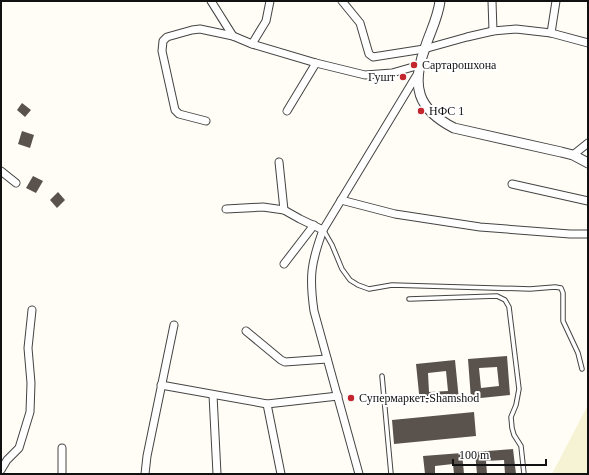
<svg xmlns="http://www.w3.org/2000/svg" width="589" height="475" font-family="'Times New Roman',serif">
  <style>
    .farmland { fill: #f6f3d4 }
    .building { fill: #5a524d; fill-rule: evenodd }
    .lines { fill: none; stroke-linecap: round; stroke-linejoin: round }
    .service-casing { stroke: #444; stroke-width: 5.5 }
    .minor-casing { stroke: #444; stroke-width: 9 }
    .tertiary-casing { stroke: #444; stroke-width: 11 }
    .service { stroke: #fff; stroke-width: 3.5 }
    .minor { stroke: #fff; stroke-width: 7 }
    .tertiary { stroke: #fff; stroke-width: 9 }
    .poi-dot { fill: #c4262e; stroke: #fff; stroke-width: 1.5 }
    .labels { text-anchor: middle; stroke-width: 4; stroke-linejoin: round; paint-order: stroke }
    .poi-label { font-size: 12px; fill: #111; stroke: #fff; text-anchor: start }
  </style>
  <rect width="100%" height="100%" fill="#fffdf5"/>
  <path class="farmland" d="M588 405V474H552Z"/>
  <g class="building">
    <path d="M22 103 31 110 25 117 17 110Z"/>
    <path d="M22 131 34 135 30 148 18 144Z"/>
    <path d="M33 176 43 181 36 193 26 188Z"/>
    <path d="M58 192 65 200 57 208 50 200Z"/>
    <path d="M507 356 510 395 471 399 468 359ZM497 367 499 386 481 388 479 368Z"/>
    <path d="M455 360 459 400 420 403 416 364ZM446 371 448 391 429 392 428 373Z"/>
    <path d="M474 412 476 436 394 444 392 420Z"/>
    <path d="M513 449 516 474H505L504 460 486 461 487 474H477L475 452Z"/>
    <path d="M462 453 464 474H454L453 464 435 466V474H425L423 456Z"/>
  </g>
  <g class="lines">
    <defs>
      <g id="service">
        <path d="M324 231 332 245 342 269 350 280 358 285 369 289 392 285 530 289 555 287 561 288 563 293V321L578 353 582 369"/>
        <path d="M409 299 497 296 505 300 509 307 519 389 516 405 511 417 512 428 514 435 521 446 524 474"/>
        <path d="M382 376 391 474"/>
      </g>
      <g id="minor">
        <path d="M211 1 233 36"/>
        <path d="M342 1 360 23 369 54 373 57 424 49 467 37 493 31 516 29 551 33 588 43"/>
        <path d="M492 1 493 31"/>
        <path d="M551 33 556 1"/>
        <path d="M252 44 266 21 270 1"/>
        <path d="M287 111 316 63"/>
        <path d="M206 121 179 114 175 110 162 51 163 41 167 37 192 30 200 29 233 36 252 44 316 63 365 75 392 73 420 65"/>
        <path d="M573 155 588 143"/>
        <path d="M279 162 284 210"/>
        <path d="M1 171 16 183"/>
        <path d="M512 184 588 201"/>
        <path d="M341 200 395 214 480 227 570 234H588"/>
        <path d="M226 209 263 207 284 210 300 219 323 230"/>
        <path d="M284 264 314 225"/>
        <path d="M246 331 281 360 285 362 327 359"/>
        <path d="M161 385 267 404 338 396"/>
        <path d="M213 395 217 474"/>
        <path d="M267 404 281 474"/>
        <path d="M1 470 7 460 19 448 30 412 31 383 28 348 32 310"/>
        <path d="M62 474V448"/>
        <path d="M145 474 147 456 174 325"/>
        <path d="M359 474 314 311C309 276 311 263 323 230L418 73"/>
      </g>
      <path id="tertiary" d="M440 1C438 18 430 32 425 48 411 86 417 109 454 128L561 152 573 155 588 163"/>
    </defs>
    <use href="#service" class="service-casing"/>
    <use href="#minor" class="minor-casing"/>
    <use href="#tertiary" class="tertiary-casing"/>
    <use href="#service" class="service"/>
    <use href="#minor" class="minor"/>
    <use href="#tertiary" class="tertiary"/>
  </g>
  <g class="poi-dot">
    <circle cx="414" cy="65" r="4"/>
    <circle cx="403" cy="77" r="4"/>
    <circle cx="421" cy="111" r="4"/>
    <circle cx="351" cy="398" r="4"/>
  </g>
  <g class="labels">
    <g class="poi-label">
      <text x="422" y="69">Сартарошхона</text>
      <text x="395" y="81" text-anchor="end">Гушт</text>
      <text x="429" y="115">НФС 1</text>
      <text x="359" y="402">Супермаркет-Shamshod</text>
    </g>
  </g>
  <rect width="589" height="475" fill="none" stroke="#111111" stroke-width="4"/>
  <path d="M453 459v6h93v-6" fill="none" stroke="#111111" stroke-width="2"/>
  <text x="459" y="459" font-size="12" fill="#111111" stroke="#ffffff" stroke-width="3" paint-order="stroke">100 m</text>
</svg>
